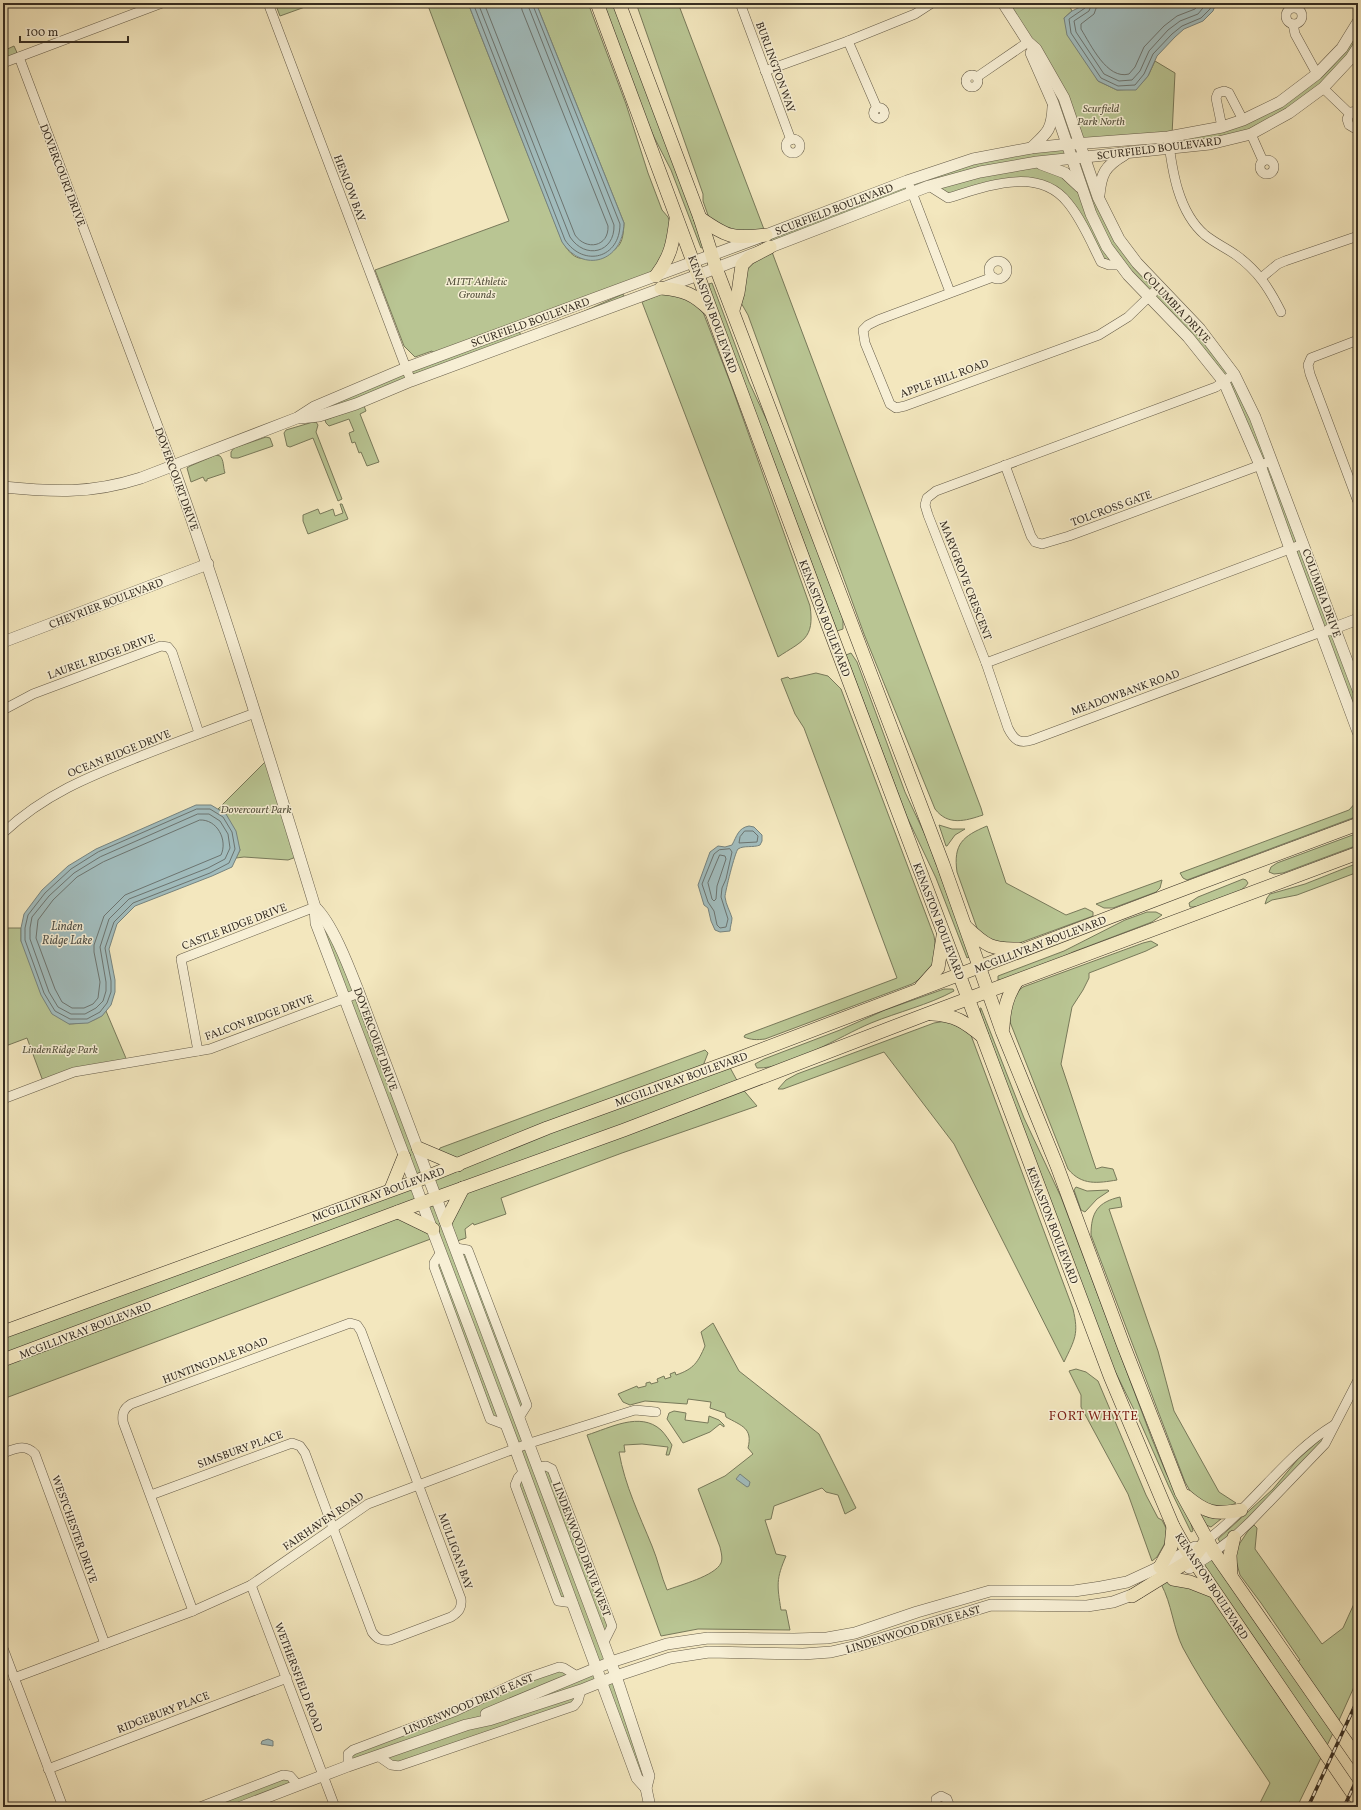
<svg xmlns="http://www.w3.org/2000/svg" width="1361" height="1810" font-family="Vollkorn,serif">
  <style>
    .green { fill: #b9c593; stroke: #78795a; fill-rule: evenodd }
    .water { fill: #a1bcbd; stroke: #76837f }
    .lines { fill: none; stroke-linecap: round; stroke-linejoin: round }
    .shore { stroke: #6c7470; stroke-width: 1 }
    .minor-casing { stroke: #655c49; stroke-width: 10 }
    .tertiary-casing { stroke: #655c49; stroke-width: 12 }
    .primary-casing { stroke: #362d22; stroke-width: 14 }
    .minor { stroke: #f7efd5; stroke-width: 9 }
    .tertiary { stroke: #f7efd5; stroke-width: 11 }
    .primary { stroke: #f3e7be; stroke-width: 13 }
    .rail-casing { stroke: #362d22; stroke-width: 3.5 }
    .rail { stroke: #f7efd5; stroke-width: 2; stroke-dasharray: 6; stroke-linecap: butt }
    .labels { text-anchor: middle; stroke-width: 3; stroke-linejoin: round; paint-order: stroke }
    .street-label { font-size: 11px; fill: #362d22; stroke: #f7efd5 }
    .park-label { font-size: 11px; font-style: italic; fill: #57533e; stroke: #f7efd5 }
    .water-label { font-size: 12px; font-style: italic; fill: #515149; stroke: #f7efd5 }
    .quarter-label { font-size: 13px; letter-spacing: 1px; fill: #7a1f14; stroke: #f7efd5 }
  </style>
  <rect width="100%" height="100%" fill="#f3e7be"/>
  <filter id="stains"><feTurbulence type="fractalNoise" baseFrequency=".005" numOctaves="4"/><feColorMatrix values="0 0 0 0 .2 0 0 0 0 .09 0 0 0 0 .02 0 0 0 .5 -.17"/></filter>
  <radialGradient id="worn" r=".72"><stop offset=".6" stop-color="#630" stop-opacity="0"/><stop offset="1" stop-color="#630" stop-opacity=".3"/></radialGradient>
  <g class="green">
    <path d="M275 3H316L280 16Z"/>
    <path d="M427 3H468L562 241C572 258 579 262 598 256 619 250 623 246 624 223L536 3H588L626 104 648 173 662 210 668 217 672 228 659 273 518 327 522 339 319 416 314 407 435 356 432 351 415 357 404 346 375 270 509 221Z"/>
    <path d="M602 3H614L676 167 703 247 701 248 671 170 654 137 641 107Z"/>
    <path d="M636 3H678L765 232 734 235 709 218 703 201V194Z"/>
    <path d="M1024 3H1068L1072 11 1064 18 1098 81 1117 90 1136 89 1148 76 1155 61 1175 73 1172 135 1243 120 1317 74 1358 22V47L1323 88 1251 134 1170 149 1172 136 1067 144 1072 158 1083 157 1111 226 1234 374 1358 690V719L1224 382 1121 265 1101 262 1076 213 1053 190 1004 182 948 198 929 186 770 247 766 235 973 159 1066 144 1031 52 1008 12 1017 5ZM1071 158 1082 190 1038 162Z"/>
    <path d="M14 46 19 57 3 63V51Z"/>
    <path d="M772 252 981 808 983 815C965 821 948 826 935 809L864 634 748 315 740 301 748 265Z"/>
    <path d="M712 283 749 382 780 449 838 606 843 619V629L837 631 710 291 709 284Z"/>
    <path d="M664 293 687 296 703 312 730 382 810 606C815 639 802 641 778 657L642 302Z"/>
    <path d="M623 294 624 296 604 306 578 314Z"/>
    <path d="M364 406 366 411 360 414 379 462 367 466 361 452 359 453 355 442 352 443 349 433 354 431 349 419 329 426 326 423 325 420Z"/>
    <path d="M313 422H316L318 425 316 432 342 499 338 501 313 438 290 447 287 446 284 433 286 430Z"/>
    <path d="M266 437 270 438 273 446 238 458H233L231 457V452L234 448Z"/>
    <path d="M216 455 220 456C224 460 223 467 225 473L207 479V481H205L203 477 191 482 187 468 190 466Z"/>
    <path d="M340 504H342L348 519 308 534 303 521V515L318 509 320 514 333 509 335 516 343 513Z"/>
    <path d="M851 653 857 662 905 792 927 839 970 957 967 958 936 878 907 817 846 655Z"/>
    <path d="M816 673 828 676 841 689 934 936C938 959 933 972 912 984L765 1039C757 1040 751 1040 744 1037L745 1035 897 978 804 728 795 714 781 679 788 677 790 679Z"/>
    <path d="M269 758 299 856 288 860 244 857 236 858 240 850 226 814 218 809Z"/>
    <path d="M1358 800V816L1187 880 1183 878 1180 873 1349 810Z"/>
    <path d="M939 825 952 829H965L955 835 947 846H946Z"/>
    <path d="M987 826 1006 883 1066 915 1085 908 1093 912V916L1014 945 994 944 977 928 957 872C953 844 963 836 987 826Z"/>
    <path d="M1358 833V845L1283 873 1274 874 1269 872 1271 867 1277 863Z"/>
    <path d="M1358 863V872L1297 895 1272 900 1265 904 1267 898 1270 894 1305 884Z"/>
    <path d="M1243 879 1246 880 1248 883C1243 894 1203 908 1190 907L1189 903 1198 897Z"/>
    <path d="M1162 880 1160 888 1156 892 1113 908H1104L1096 904Z"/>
    <path d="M1147 912H1156L1162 915 1152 922 1073 952 1049 964 1001 980H998V976L1064 951 1125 920Z"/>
    <path d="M321 913 429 1176 457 1165 437 1156 440 1148 705 1050 708 1053 701 1071 727 1062 740 1086 757 1106 622 1153 501 1198 506 1214 474 1225 473 1223 465 1229 466 1238 454 1242 464 1248 527 1405 520 1416 538 1466H546L612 1626 604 1642 611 1662 597 1668 602 1681 616 1676 649 1776 646 1788 601 1682 581 1690 578 1701 399 1766 377 1756 348 1766V1754L559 1667 577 1676 597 1668 573 1603 558 1601 515 1485 524 1471 506 1425 490 1419 434 1267 441 1252 436 1237 3 1399V1332L414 1182 316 923ZM428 1176 437 1197 422 1202 414 1182ZM463 1188 446 1221 442 1196ZM422 1203 432 1228 398 1212Z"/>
    <path d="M3 928H21V941L69 1024C83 1023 96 1023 106 1011L128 1063 44 1084 27 1038 3 1047Z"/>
    <path d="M1151 941 1158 945 1146 951 1089 973V978L1083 990 1072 1007 1061 1064 1096 1169 1102 1167 1113 1169 1117 1180C1098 1183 1082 1186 1068 1169L1010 1022C1008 1009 1012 994 1023 987L1143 943Z"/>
    <path d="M944 989H953L954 991C928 1005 898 1012 871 1023 840 1036 789 1069 757 1068L755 1064 764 1059 840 1030 885 1010Z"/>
    <path d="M980 1008H981L1024 1118 1061 1197 1152 1439 1166 1473 1190 1520 1193 1531 1191 1532 1169 1487 1141 1424 1109 1359 981 1015Z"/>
    <path d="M946 1021 970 1032 972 1038 1073 1309C1079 1334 1075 1339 1064 1362L954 1144 884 1052 783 1089H778L786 1080 797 1074 934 1023Z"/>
    <path d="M1076 1187 1087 1191 1108 1190 1109 1191 1097 1199 1085 1212 1081 1210 1074 1190Z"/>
    <path d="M1120 1197 1122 1207 1109 1209 1158 1351 1174 1411 1219 1492 1236 1503 1225 1508 1215 1509 1193 1496 1185 1482 1091 1235C1091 1212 1098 1202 1120 1197Z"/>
    <path d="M713 1323 739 1371 819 1434 856 1508 845 1514 838 1495 826 1492 822 1488 774 1506 771 1519 765 1520 776 1554 786 1556C776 1579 777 1585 781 1610H786L790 1630 698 1629 661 1636 587 1435C610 1428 640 1411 661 1430 665 1434 669 1440 672 1445L669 1455H666L668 1447 642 1444 624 1445 625 1452H619C625 1486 639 1514 652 1546 658 1560 661 1576 667 1590 680 1585 715 1576 721 1563 723 1558 721 1552 720 1547L698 1489 725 1476 753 1454 748 1448C753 1428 742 1426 726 1417L725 1413 710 1408 711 1402 688 1399 687 1404 645 1401 630 1405 623 1402 618 1394 637 1386 638 1388 646 1386V1383L650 1382 651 1384 658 1382 657 1379 664 1376 665 1379 671 1377 670 1374 675 1372 676 1375C694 1369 698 1362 705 1346L701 1332Z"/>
    <path d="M1076 1369 1086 1372 1098 1381 1146 1495 1158 1518 1162 1520 1167 1530 1168 1544 1165 1543 1157 1557 1152 1561 1128 1494 1081 1407V1395L1069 1371Z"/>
    <path d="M674 1411 686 1413 685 1420 708 1423 709 1416 719 1420 724 1425V1427L720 1424 710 1432 683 1443 667 1419 669 1413Z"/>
    <path d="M1324 1436 1322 1442 1232 1535 1220 1542 1218 1539 1273 1489 1298 1459Z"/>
    <path d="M1199 1512 1208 1517 1221 1519 1211 1527 1206 1525Z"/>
    <path d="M1254 1525 1257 1528 1255 1549 1322 1644 1343 1628 1358 1595V1678L1336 1727 1297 1807H1258L1270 1783C1241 1739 1207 1693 1183 1648 1173 1628 1172 1604 1161 1584L1173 1579 1212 1591 1196 1564 1214 1552 1293 1665 1300 1660 1261 1603 1240 1575 1235 1557 1238 1546 1248 1531Z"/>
    <path d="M283 1775 298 1785 241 1807H200Z"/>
  </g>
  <g class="water">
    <path d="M468 3H536L624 223C623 262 583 274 562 242Z"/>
    <path d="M1088 3H1216L1213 11 1203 21 1184 29 1175 37 1157 56 1148 76 1136 90H1117L1098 81 1067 35 1064 18 1072 11Z"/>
    <path d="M196 805H211L226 814 236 831 240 850 232 867 212 876 135 906 117 924 109 949 115 980V992L111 1005 102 1016 88 1023 69 1024 52 1014 41 995 21 941V928L24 914 42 890 68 866 96 849Z"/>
    <path d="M749 826 754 827 762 835V841L760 845C753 848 744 845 738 849 735 852 725 892 725 897 726 905 730 911 732 918 732 922 730 927 730 931L720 932 715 930 711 921 708 908 704 905 698 885 710 852 718 846 725 847 732 845C737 836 738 828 749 826Z"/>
    <path d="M740 1474 750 1482 749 1486 747 1487 736 1479Z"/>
    <path d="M268 1739 273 1741V1746L261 1744 262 1741Z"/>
  </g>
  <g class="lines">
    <g class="shore">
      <path d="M473 3 565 240C584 268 620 258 620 224L532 3"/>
      <path d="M478 3 570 237C585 260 615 253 614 225L527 3"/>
      <path d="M484 3 575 235C586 251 609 247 608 226L522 10 521 3"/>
      <path d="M1087 3 1085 8 1069 19 1071 33 1101 78 1118 86 1135 85 1144 74 1153 54 1172 34 1182 26 1201 18 1210 9 1212 3"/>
      <path d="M1092 3 1089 11 1074 21 1076 32 1104 74 1119 81 1132 80 1140 71 1149 51 1168 30 1180 21 1198 14 1207 3"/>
      <path d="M1098 3 1094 14 1081 24V29C1091 45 1107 80 1129 74L1135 67 1144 47 1164 26 1177 16 1195 9 1200 3"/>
      <path d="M197 809H210L223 817 232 832 235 849 229 863 210 873 133 903 114 922 105 948 111 981V992L107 1003 100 1012 87 1019H70L55 1011 44 993 25 940V928L28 915 45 893 71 869 98 852Z"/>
      <path d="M198 814H209L220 821 228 834 230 848 225 859 208 868 129 899 109 919 100 947 106 982V991L103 1001 96 1008 85 1014H71L58 1007 49 992 30 939V928L32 917 49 896 74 873 100 857Z"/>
      <path d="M200 820C217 819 228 840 221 855L125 895 104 916 94 945V952L100 982 98 998 93 1004 84 1008H72L62 1002 55 989 36 938 38 920 53 900 77 877 103 862Z"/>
      <path d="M745 831H753L758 836 757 842 739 843 740 837Z"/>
      <path d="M730 849 732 852 726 879 722 888 721 897 728 919 726 927 720 928 717 925 714 911 708 902 702 884 714 854 719 850Z"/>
      <path d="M720 855 725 856 726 859 717 886 716 899 714 901 712 899 708 883Z"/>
    </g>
    <defs>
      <g id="minor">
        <path d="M268 3 411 381"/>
        <path d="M740 3 791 140"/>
        <circle cx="1294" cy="16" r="8"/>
        <path d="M1293 24 1295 34 1317 74"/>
        <path d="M848 41 877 108"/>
        <path d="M19 57 173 466"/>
        <path d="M3 63 162 3"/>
        <path d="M765 71 848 41 915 14 932 3"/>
        <circle cx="972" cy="81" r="6"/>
        <path d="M977 77 1028 42"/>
        <path d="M1323 88 1349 113"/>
        <circle cx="879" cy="113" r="5.5"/>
        <path d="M1358 111 1351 112 1347 119 1349 125 1354 128 1358 127"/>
        <path d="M1222 127 1216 98 1218 93 1224 91 1229 93 1243 120"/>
        <path d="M1251 134 1263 161"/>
        <path d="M1168 137C1172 170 1178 212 1205 235 1215 243 1226 248 1236 255 1258 271 1269 288 1281 312"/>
        <circle cx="793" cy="146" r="7"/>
        <circle cx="1267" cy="167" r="7"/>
        <path d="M929 186 948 198C985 187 1038 165 1068 203 1082 220 1091 242 1101 262L1109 265H1120"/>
        <path d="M910 187 950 292"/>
        <circle cx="998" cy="270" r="9"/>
        <path d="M993 277 878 320 868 325 863 330 865 343 890 404 896 408 905 406 1099 335 1128 317 1159 287"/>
        <path d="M1261 278 1278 264 1285 261 1358 236"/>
        <path d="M1358 340 1311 358 1308 365 1310 374 1358 502"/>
        <path d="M1234 374 1216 387 936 491 927 498 925 505 928 515 986 663 1008 728C1014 740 1019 744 1032 740L1321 632"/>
        <path d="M1005 465 1031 536 1035 542 1042 544 1069 536 1266 463"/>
        <path d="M986 663 1303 544"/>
        <path d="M3 710 33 694 161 646 168 647 172 652 199 733"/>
        <path d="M3 833C45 794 88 777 141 756 179 741 217 727 255 713"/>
        <path d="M198 1051 181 959 315 907"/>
        <path d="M3 1099 74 1072 210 1049 359 993"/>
        <path d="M456 1248 468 1250 527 1405 520 1416"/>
        <path d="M441 1252 434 1263V1267L490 1419 506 1425"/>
        <path d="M3 1453C15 1449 25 1443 35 1454L105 1644"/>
        <path d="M539 1467 546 1466 552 1469 612 1626 604 1642"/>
        <path d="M524 1471 518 1478 515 1485 558 1601 573 1603"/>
        <path d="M151 1495 292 1443 300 1446 305 1453 372 1632C377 1639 381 1641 390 1640L451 1617C459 1612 462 1608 461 1599L361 1331 357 1325 350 1323 131 1404C123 1409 122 1414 123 1422L193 1611"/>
        <path d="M1207 1540C1252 1507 1287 1453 1334 1425"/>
        <path d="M1214 1552 1234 1537 1250 1522 1325 1444 1358 1380"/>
        <path d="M251 1585 335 1807"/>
        <path d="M3 1648 63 1807"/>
        <path d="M14 1678 193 1611 251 1585 368 1504 530 1443 635 1410 656 1412"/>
        <path d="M378 1756 391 1765 399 1766 574 1706 578 1701 581 1690"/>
        <path d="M348 1766V1754L353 1750 456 1711 524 1679 559 1667 564 1668 577 1676"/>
        <path d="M48 1769 287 1678"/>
        <path d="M200 1807 283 1775 290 1776 298 1785"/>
        <path d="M936 1807V1799L941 1796 947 1799 950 1807"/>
      </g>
      <g id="tertiary">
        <path d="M1003 3 1028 42 1036 49 1064 98 1098 197 1119 239 1137 263 1200 329 1234 374 1255 417 1358 690"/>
        <path d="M1031 53 1053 103 1091 214 1107 247 1128 275 1188 337 1224 382 1260 465 1290 549 1358 732"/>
        <path d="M1031 148C1047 133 1052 130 1053 107"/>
        <path d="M1041 164 1065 173 1080 187"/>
        <path d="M1099 195C1101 174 1105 166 1124 155"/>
        <path d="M300 418 319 416 356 404 411 381 698 275 929 186 980 172 1037 162 1210 144 1251 134 1289 113 1323 88 1351 58 1358 47"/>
        <path d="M173 466C225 612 270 760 315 907L316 923 515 1448 637 1778 646 1788"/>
        <path d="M3 487C54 492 91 494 141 478L297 418 314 407 406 368 766 235 907 181 973 159 1031 148 1060 145 1168 137 1222 127 1243 120 1280 102 1317 74 1342 48 1358 22"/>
        <path d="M1329 630 1358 619"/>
        <path d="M3 642 208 564"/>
        <path d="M315 907C333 924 350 970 359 993L616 1676 649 1776 646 1788 650 1807"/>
        <path d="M1189 1568 1214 1552"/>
        <path d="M486 1714 611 1662 667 1644 708 1638 794 1639 827 1638 855 1633 917 1612 990 1591H1074L1101 1587 1127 1582 1153 1570 1195 1547"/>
        <path d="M241 1807 348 1766 466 1725 489 1720 581 1690 616 1676 670 1658 709 1652 803 1654 831 1652 857 1646 991 1605 1087 1606 1113 1602 1140 1592"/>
      </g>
      <g id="primary">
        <path d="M597 3 823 612 1110 1376 1173 1526 1187 1551 1358 1801"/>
        <path d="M619 3 700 218 716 268 943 864 1002 1031 1057 1166 1123 1344 1181 1492 1214 1552 1358 1759"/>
        <path d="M700 218C727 237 732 239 766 235"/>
        <path d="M656 276C671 256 673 243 676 219"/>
        <path d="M661 288C684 290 694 294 710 310"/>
        <path d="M733 310 738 293 742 265 749 258 770 247"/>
        <path d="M966 927C986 946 992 950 1019 949"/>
        <path d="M921 987 938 968 943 936"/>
        <path d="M932 1014C955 1015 965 1022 982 1036"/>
        <path d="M1003 1027C1004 1009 1007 996 1017 981"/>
        <path d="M418 1148 458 1165"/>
        <path d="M391 1189 404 1157"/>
        <path d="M398 1212 433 1229"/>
        <path d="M446 1221 463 1188"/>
        <path d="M3 1332 414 1182 547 1128 737 1059 1184 889 1358 824"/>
        <path d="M3 1360 416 1205 624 1130 927 1014 1358 853"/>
        <path d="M1186 1496C1206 1513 1215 1515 1241 1510"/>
        <path d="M1160 1567 1171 1547 1173 1526"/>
        <path d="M1231 1575 1230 1555 1234 1537"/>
        <path d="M1173 1579 1190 1582 1213 1591"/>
        <path d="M1132 1596 1192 1559 1207 1540"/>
      </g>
    </defs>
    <use href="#minor" class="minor-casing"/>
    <use href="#tertiary" class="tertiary-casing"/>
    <use href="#primary" class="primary-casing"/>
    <use href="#minor" class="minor"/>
    <use href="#tertiary" class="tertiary"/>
    <use href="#primary" class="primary"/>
    <defs>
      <g id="rail">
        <path d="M1308 1807 1358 1699"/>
        <path d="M1344 1807 1358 1777"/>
      </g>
    </defs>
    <use href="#rail" class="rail-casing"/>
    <use href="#rail" class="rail"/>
  </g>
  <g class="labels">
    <g class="street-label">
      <text transform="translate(776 67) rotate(70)" y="4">BURLINGTON WAY</text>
      <text transform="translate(1159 148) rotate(-7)" y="4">SCURFIELD BOULEVARD</text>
      <text transform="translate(63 175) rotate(69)" y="4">DOVERCOURT DRIVE</text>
      <text transform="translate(350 188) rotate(69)" y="4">HENLOW BAY</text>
      <text transform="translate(834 209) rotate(-21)" y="4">SCURFIELD BOULEVARD</text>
      <text transform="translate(1177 307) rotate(47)" y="4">COLUMBIA DRIVE</text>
      <text transform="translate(713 314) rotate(70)" y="4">KENASTON BOULEVARD</text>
      <text transform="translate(530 322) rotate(-20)" y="4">SCURFIELD BOULEVARD</text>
      <text transform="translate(944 378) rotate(-20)" y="4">APPLE HILL ROAD</text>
      <text transform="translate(177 479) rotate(70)" y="4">DOVERCOURT DRIVE</text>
      <text transform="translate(1111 508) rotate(-20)" y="4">TOLCROSS GATE</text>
      <text transform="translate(966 580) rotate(69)" y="4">MARYGROVE CRESCENT</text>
      <text transform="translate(1322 593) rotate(70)" y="4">COLUMBIA DRIVE</text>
      <text transform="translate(106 603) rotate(-21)" y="4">CHEVRIER BOULEVARD</text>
      <text transform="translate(825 618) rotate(69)" y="4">KENASTON BOULEVARD</text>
      <text transform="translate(101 656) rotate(-20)" y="4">LAUREL RIDGE DRIVE</text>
      <text transform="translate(1125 692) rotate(-20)" y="4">MEADOWBANK ROAD</text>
      <text transform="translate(119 753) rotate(-22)" y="4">OCEAN RIDGE DRIVE</text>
      <text transform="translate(939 921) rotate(69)" y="4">KENASTON BOULEVARD</text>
      <text transform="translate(234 926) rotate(-21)" y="4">CASTLE RIDGE DRIVE</text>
      <text transform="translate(1040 944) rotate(-21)" y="4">MCGILLIVRAY BOULEVARD</text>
      <text transform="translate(259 1017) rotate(-20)" y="4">FALCON RIDGE DRIVE</text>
      <text transform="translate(376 1039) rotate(70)" y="4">DOVERCOURT DRIVE</text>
      <text transform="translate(681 1079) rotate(-20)" y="4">MCGILLIVRAY BOULEVARD</text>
      <text transform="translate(378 1194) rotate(-20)" y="4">MCGILLIVRAY BOULEVARD</text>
      <text transform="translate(1053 1225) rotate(69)" y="4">KENASTON BOULEVARD</text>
      <text transform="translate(85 1330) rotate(-21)" y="4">MCGILLIVRAY BOULEVARD</text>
      <text transform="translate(215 1360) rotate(-21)" y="4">HUNTINGDALE ROAD</text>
      <text transform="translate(240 1449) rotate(-20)" y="4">SIMSBURY PLACE</text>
      <text transform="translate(323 1521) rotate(-34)" y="4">FAIRHAVEN ROAD</text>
      <text transform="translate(75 1529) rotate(70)" y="4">WESTCHESTER DRIVE</text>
      <text transform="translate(582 1549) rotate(69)" y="4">LINDENWOOD DRIVE WEST</text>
      <text transform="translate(456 1551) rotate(70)" y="4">MULLIGAN BAY</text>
      <text transform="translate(1212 1586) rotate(57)" y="4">KENASTON BOULEVARD</text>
      <text transform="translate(913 1629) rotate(-17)" y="4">LINDENWOOD DRIVE EAST</text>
      <text transform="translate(299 1677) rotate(69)" y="4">WETHERSFIELD ROAD</text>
      <text transform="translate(468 1704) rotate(-23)" y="4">LINDENWOOD DRIVE EAST</text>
      <text transform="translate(163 1712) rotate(-21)" y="4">RIDGEBURY PLACE</text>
    </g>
    <g class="park-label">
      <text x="1101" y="112">Scurfield<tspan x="1101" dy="13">Park North</tspan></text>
      <text x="477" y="285">MITT Athletic<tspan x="477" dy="13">Grounds</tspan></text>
      <text x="256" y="813">Dovercourt Park</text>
      <text x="60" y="1053">LindenRidge Park</text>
    </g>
    <g class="water-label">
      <text x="67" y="930">Linden<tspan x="67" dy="14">Ridge Lake</tspan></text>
    </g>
    <g class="quarter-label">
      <text x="1094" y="1420">FORT WHYTE</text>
    </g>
  </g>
  <rect width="1361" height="1810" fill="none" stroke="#f3e7be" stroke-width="16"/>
  <rect x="4" y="4" width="1353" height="1802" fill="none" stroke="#362d22" stroke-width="2"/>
  <rect x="8" y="8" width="1345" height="1794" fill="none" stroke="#362d22"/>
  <path d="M20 36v6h108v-6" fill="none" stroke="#362d22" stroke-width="2"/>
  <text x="26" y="36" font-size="12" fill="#362d22" stroke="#f7efd5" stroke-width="3" paint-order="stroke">100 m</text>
  <rect width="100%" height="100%" filter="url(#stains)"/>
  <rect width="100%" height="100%" fill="url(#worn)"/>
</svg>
